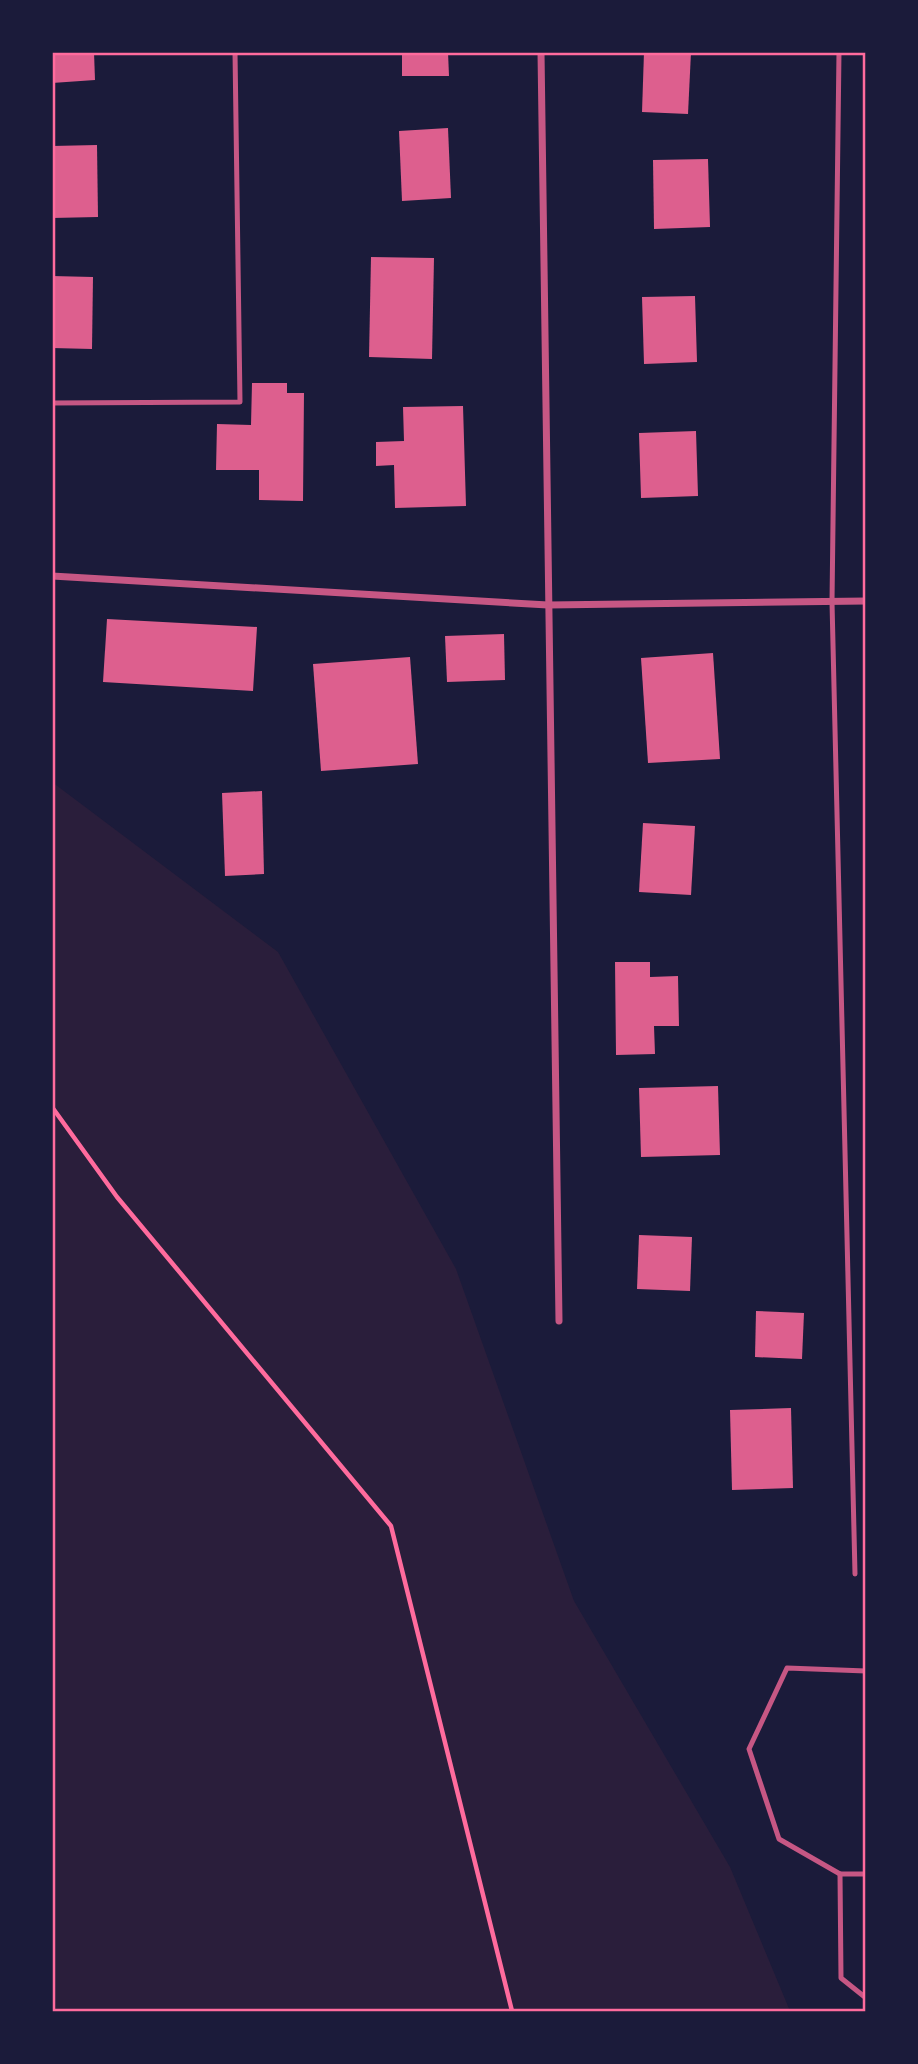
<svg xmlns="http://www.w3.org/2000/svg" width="918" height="2064" font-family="'PT Sans Narrow',sans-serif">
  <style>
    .green { fill: #2a1e3b }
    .building { fill: #dd5f8e }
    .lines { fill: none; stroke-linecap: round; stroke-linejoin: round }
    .path { stroke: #ff6b9d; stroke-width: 4.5 }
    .service { stroke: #c65784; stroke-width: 5 }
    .minor { stroke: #c65784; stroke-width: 7 }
    .neatline { fill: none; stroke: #ff6b9d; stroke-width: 2.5 }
  </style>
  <rect width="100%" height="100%" fill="#1b1b3a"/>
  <path class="green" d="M52 782 278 952 456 1269 574 1601 730 1867 790 2011H53Z"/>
  <g class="building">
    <path d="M52 52H94L95 80 52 83Z"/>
    <path d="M402 52H448L449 76H402Z"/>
    <path d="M644 52H691L688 114 642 112Z"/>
    <path d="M448 128 451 198 402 201 399 131Z"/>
    <path d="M97 145 98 217 52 218V146Z"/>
    <path d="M708 159 710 227 654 229 653 160Z"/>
    <path d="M371 257 434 258 432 359 369 357Z"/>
    <path d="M52 276 93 277 92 349 52 348Z"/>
    <path d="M695 296 697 362 644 364 642 297Z"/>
    <path d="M252 383H287V393H304L303 501 259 500V470H216L217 424 251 425Z"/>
    <path d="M463 406 466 506 395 508 394 465 376 466V442L404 441 403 407Z"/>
    <path d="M696 431 698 496 641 498 639 433Z"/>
    <path d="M107 619 257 627 253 691 103 682Z"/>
    <path d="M504 634 505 680 447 682 445 636Z"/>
    <path d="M713 653 720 759 648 763 641 658Z"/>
    <path d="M410 657 418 764 321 771 313 664Z"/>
    <path d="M262 791 264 874 225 876 222 793Z"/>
    <path d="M643 823 695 826 691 895 639 892Z"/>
    <path d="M615 962H650V977L678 976 679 1026H654L655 1054 616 1055Z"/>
    <path d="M718 1086 720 1155 641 1157 639 1088Z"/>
    <path d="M639 1235 692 1237 690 1291 637 1289Z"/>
    <path d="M756 1311 804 1313 802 1359 755 1357Z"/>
    <path d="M791 1408 793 1488 732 1490 730 1410Z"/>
  </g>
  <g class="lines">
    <path class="path" d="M52 1107 117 1197 391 1526 512 2011"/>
    <g class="service">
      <path d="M839 52 832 602 855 1574"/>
      <path d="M52 403 240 402 235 52"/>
      <path d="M840 1874 779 1839 749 1749 787 1668 866 1671"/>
      <path d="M866 1874H840L841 1978 866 1998"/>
    </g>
    <g class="minor">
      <path d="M541 52 559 1321"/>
      <path d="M52 576 548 605 866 601"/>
    </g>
  </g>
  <rect width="918" height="2064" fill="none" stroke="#1b1b3a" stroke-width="108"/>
  <rect x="54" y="54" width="810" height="1956" class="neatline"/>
</svg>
